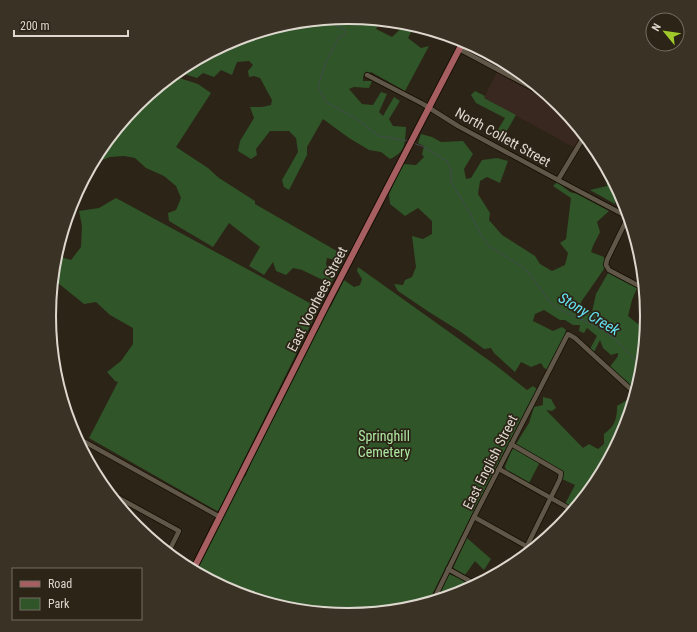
<svg xmlns="http://www.w3.org/2000/svg" width="697" height="632" font-family="'Roboto Condensed',sans-serif">
  <style>
    .industrial { fill: #39281f }
    .green { fill: #2f5529 }
    .lines { fill: none; stroke-linecap: round; stroke-linejoin: round }
    .stream { stroke: #424c4c; stroke-width: 1 }
    .minor-casing { stroke: #140d02; stroke-width: 6 }
    .major-casing { stroke: #140d02; stroke-width: 8 }
    .minor { stroke: #605748; stroke-width: 4.5 }
    .major { stroke: #a75e61; stroke-width: 6 }
    .labels { text-anchor: middle; stroke-width: 3.5; stroke-linejoin: round; paint-order: stroke }
    .street-label { font-size: 14px; fill: #ddd7ce; stroke: #2c2416 }
    .park-label { font-size: 14px; fill: #ace8a2; stroke: #2c2416 }
    .water-label { font-size: 15px; font-style: italic; fill: #64e3f3; stroke: #2c2416 }
    .rim { fill: none; stroke: #ddd7ce; stroke-width: 2 }
  </style>
  <rect width="100%" height="100%" fill="#2c2416"/>
  <g class="industrial">
    <path d="M467 42 515 68 536 86 465 47Z"/>
    <path d="M497 72 562 107 583 133 575 148 484 98Z"/>
  </g>
  <g class="green">
    <path d="M349 17 381 20 376 29 392 37 407 23 415 25 408 38 421 48 429 46 405 91 371 72 363 76V81H372L369 88 354 87 349 89 362 104 373 105 381 92 387 94 379 112 383 116 394 97 400 101 389 119 393 126 406 127C405 143 406 152 390 159L381 152 369 150 349 138 323 119 307 147V155L289 190 284 187 282 180 298 152 296 138 289 131H270L256 149 257 155 251 159 238 151 240 141 254 118 250 107H262L271 105 272 100 260 78 254 76 249 77 248 71 253 65 249 61 237 62 232 75 221 70 214 77 203 73 197 78 178 72 176 77 198 84 211 93 176 147 208 168 219 178 255 201V204L342 254 343 258 339 261 327 258 326 264 333 279 331 284 302 270 293 268 286 275 276 271 273 262 264 275 249 266 260 247 229 223 213 247 169 221 168 213 176 210 181 198 176 186 164 176 146 168 135 158 124 156 110 157 92 164 100 150 137 104 183 67 234 40 290 23Z"/>
    <path d="M475 91 485 96 484 98 516 115 501 141 498 140 497 131 505 118 476 103 471 95Z"/>
    <path d="M421 134 432 137 441 142 463 141 473 154 464 169 466 179 471 178 482 160 497 158 508 161 500 183 487 177 480 181 478 194 490 213 489 220 502 235 535 256 540 264 552 271 565 265 568 253 560 243 566 239 571 198 553 186 557 182 570 192 577 194 609 211 597 222 600 232 593 246 591 252 604 257V269L581 302 583 312H592L596 294 608 273 637 288 632 300 628 316 643 328 647 320 642 375 632 389 609 368 618 356V353L611 355 603 348 600 340 594 352 590 349 597 336 587 328 584 333 579 331 580 325H573L565 320H560L544 310 535 314 533 321 553 331 562 327 566 330 564 338 548 370 544 368 541 363 531 367 521 362 515 372 494 353 491 348 484 349 461 332 429 312 398 291 394 284 403 285 405 280 412 277 416 267 412 236 423 239 432 234V221L418 208 405 216 390 204 389 194 403 164 416 165 424 157 422 154 424 146 418 143Z"/>
    <path d="M607 168 621 195 616 198 615 204 590 190 607 186 606 170Z"/>
    <path d="M116 198 319 308 219 510 217 511 89 438 118 382 115 381 107 372 121 361 133 344V328L110 315 96 302 84 304 53 279 55 257 57 256 71 260 81 247 82 226 79 211 99 208Z"/>
    <path d="M358 267 494 364 527 390 533 386 537 389 471 516 428 603 407 609 348 615 290 609 234 592 196 572 242 480 246 475 253 458 326 311 331 306 344 280 354 287 360 285 362 279 357 271Z"/>
    <path d="M543 397 551 399 556 408 552 411 546 410 583 448 589 444 598 449 604 444V434C615 426 617 419 617 406L627 400 632 403 625 415 629 417 625 431 597 482 575 509 565 504 575 485 562 479 561 470 541 460 529 483 506 471 505 466 511 452 529 423 534 407 543 405Z"/>
    <path d="M467 538 491 559 484 570 475 561 465 575 453 568Z"/>
    <path d="M449 574 466 581 469 589 463 592 443 598 439 596Z"/>
  </g>
  <g class="lines">
    <g class="stream">
      <path d="M329 19 333 24 345 30V34L339 37 325 64 318 87 326 102 355 118 379 136 408 141"/>
      <path d="M123 122 127 118 141 109 150 94"/>
      <path d="M413 143 422 146 447 161 451 170V182L470 213 481 235 489 246 521 266 528 272 550 302 557 308 566 312 585 321 599 328 614 338 637 362 643 366"/>
    </g>
    <defs>
      <g id="minor">
        <path d="M435 31 461 45"/>
        <path d="M459 49 553 99"/>
        <path d="M367 75 423 104 458 126 558 180 630 218"/>
        <path d="M558 180 585 135"/>
        <path d="M628 217 607 260 606 265 609 270 645 289"/>
        <path d="M76 437 220 517"/>
        <path d="M511 444 556 470 561 473 560 479 520 560"/>
        <path d="M499 469 574 511"/>
        <path d="M108 492 179 531 168 553"/>
        <path d="M474 517 533 550"/>
        <path d="M448 569 477 585"/>
        <path d="M433 601 474 517 568 334 575 338 636 394"/>
      </g>
      <path id="major" d="M193 570 328 302 464 40"/>
    </defs>
    <use href="#minor" class="minor-casing"/>
    <use href="#major" class="major-casing"/>
    <use href="#minor" class="minor"/>
    <use href="#major" class="major"/>
  </g>
  <g class="labels">
    <g class="street-label">
      <text transform="translate(503 137) rotate(29)" y="5">North Collett Street</text>
      <text transform="translate(317 299) rotate(-63)" y="5">East Voorhees Street</text>
      <text transform="translate(490 462) rotate(-63)" y="5">East English Street</text>
    </g>
    <g class="park-label">
      <text x="384" y="441">Springhill<tspan x="384" dy="16">Cemetery</tspan></text>
    </g>
    <g class="water-label">
      <text transform="translate(589 314) rotate(31)" y="5">Stony Creek</text>
    </g>
  </g>
  <path d="M0 0H697V632H0ZM56 316a292 292 0 1 1 584 0a292 292 0 1 1-584 0Z" fill="#3a3225" fill-rule="evenodd"/>
  <path class="rim" d="M56 316a292 292 0 1 1 584 0a292 292 0 1 1-584 0Z"/>
  <rect x="12" y="568" width="130" height="52" fill="#2c2416" stroke="#736c60"/>
  <rect x="20" y="581" width="20" height="6" fill="#a75e61" stroke="#736c60"/>
  <text x="48" y="588" font-size="12" fill="#ddd7ce">Road</text>
  <rect x="20" y="598" width="20" height="12" fill="#2f5529" stroke="#736c60"/>
  <text x="48" y="608" font-size="12" fill="#ddd7ce">Park</text>
  <g transform="translate(665 32) rotate(299)"><circle r="19" fill="#2c2416" stroke="#736c60"/>
  <path d="M0-3L7 15L0 10L-7 15Z" fill="#a0c92c"/>
  <text y="-6" font-size="11" font-weight="bold" text-anchor="middle" fill="#ddd7ce">N</text>
  </g>
  <path d="M14 30v6h114v-6" fill="none" stroke="#ddd7ce" stroke-width="2"/>
  <text x="20" y="30" font-size="12" fill="#ddd7ce" stroke="#2c2416" stroke-width="3" paint-order="stroke">200 m</text>
</svg>
